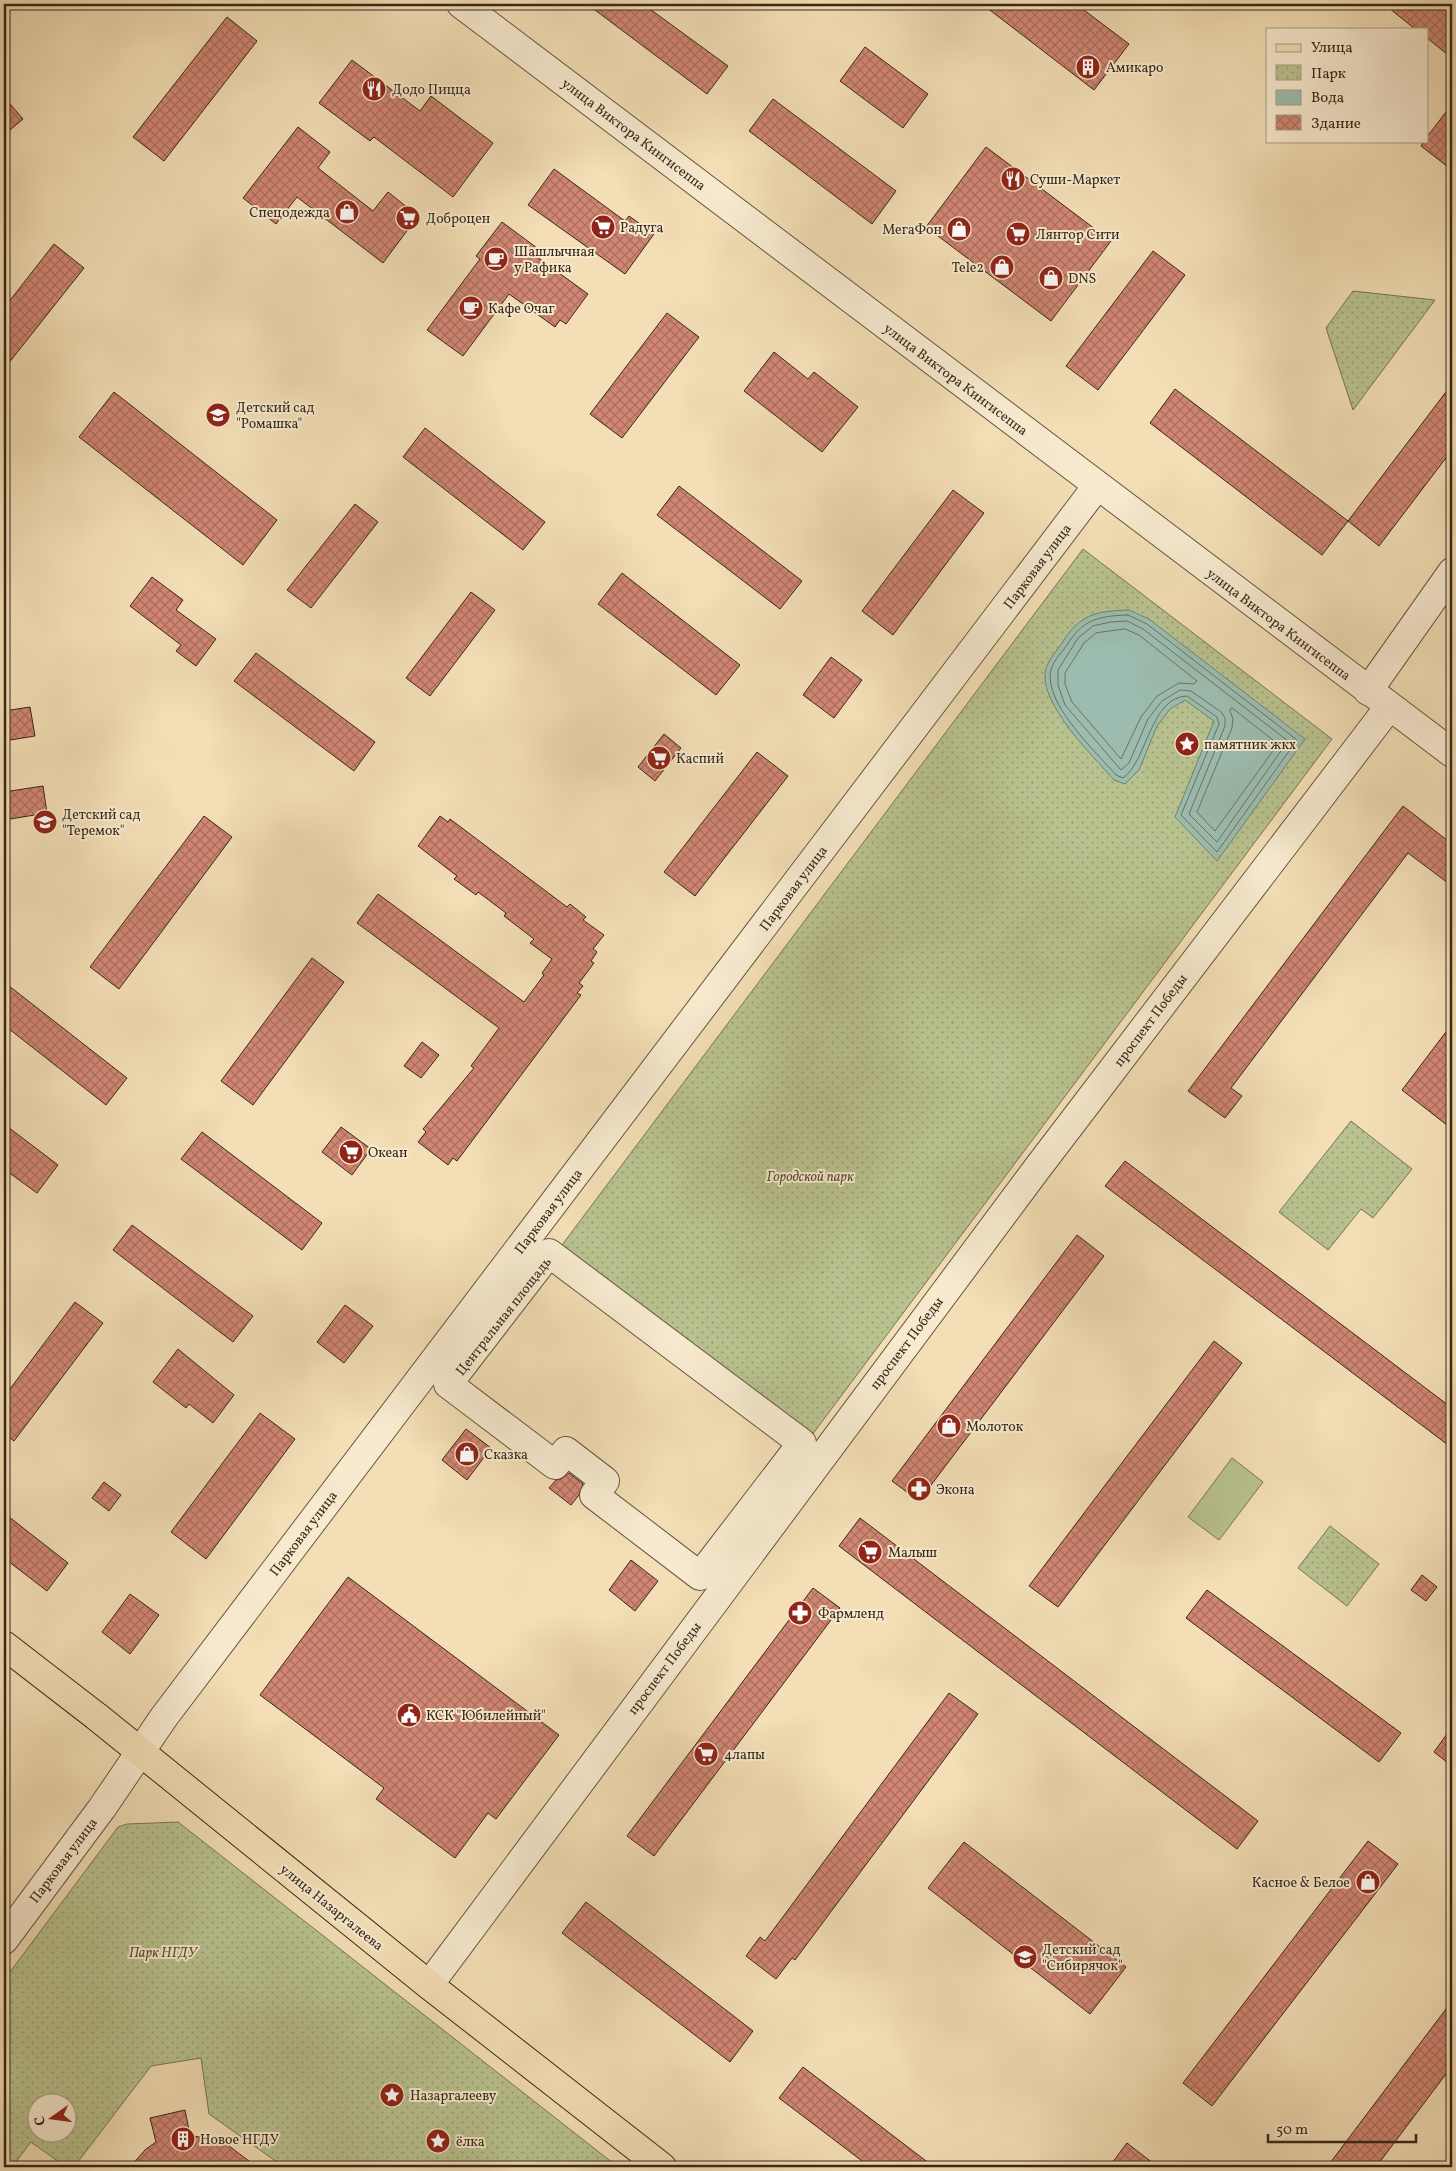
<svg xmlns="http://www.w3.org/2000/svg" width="1456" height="2171" font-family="Vollkorn,serif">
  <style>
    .park { fill: url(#park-dots); stroke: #787554; fill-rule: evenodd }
    .garden { fill: #b8c28f; stroke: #787554 }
    .water { fill: #9bbcae; stroke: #738172 }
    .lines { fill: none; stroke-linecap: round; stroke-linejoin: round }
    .shore { stroke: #6a7264; stroke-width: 1 }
    .building { fill: url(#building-cross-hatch); stroke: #382819 }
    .minor-casing { stroke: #675640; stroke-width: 30 }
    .major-casing { stroke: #382819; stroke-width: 30 }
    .minor { stroke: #f7eacf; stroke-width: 28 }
    .major { stroke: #f3deb5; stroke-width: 28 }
    .labels { text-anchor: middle; stroke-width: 4; stroke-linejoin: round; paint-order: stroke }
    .poi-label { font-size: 14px; fill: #382819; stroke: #f7eacf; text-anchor: start }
    .street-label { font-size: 14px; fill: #382819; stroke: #f7eacf }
    .park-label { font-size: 14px; font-style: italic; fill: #584e36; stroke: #f7eacf }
  </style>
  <defs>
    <pattern id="park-dots" width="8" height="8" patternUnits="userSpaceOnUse" patternTransform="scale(1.25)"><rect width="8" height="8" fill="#b8c28f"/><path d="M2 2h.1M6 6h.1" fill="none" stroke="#979e74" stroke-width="1.8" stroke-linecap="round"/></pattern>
    <pattern id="building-cross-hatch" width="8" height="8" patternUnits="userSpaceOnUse" patternTransform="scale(1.25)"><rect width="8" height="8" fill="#d18674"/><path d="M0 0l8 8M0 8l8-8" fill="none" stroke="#ab6e5e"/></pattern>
  </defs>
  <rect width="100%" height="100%" fill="#f3deb5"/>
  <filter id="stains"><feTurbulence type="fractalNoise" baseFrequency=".004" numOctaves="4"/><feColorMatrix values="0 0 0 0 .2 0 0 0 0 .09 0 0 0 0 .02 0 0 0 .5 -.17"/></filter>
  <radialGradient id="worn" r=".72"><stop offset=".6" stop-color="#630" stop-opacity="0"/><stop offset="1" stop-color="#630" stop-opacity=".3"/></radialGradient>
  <g class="park">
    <path d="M1353 291 1435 300 1353 410 1326 328Z"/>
    <path d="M1083 549 1332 739 806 1443 556 1253Z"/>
    <path d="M1351 1121 1412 1169 1373 1218 1361 1209 1328 1250 1279 1212Z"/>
    <path d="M1330 1526 1379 1564 1347 1606 1298 1568Z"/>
    <path d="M178 1822 618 2167H284L209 2114 201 2058 151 2066 74 2167H66L31 2142 12 2167H4V1980L118 1827 127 1824ZM38 2104H68V2134H38Z"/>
  </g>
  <path class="garden" d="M1232 1458 1263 1482 1219 1540 1188 1517Z"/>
  <path class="water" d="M1129 610 1149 619 1305 739 1217 861 1175 817 1214 721 1185 700 1170 709 1157 726 1139 770 1125 784 1114 780C1094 757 1033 698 1047 666 1050 658 1057 650 1062 643 1080 614 1096 611 1129 610Z"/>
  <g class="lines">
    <g class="shore">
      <path d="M1128 615 1147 624 1297 740 1217 852 1181 815 1219 724 1217 717 1187 696C1150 697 1147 762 1123 778L1116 775C1097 753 1039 699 1052 667 1055 659 1062 652 1067 645 1083 619 1099 616 1128 615Z"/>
      <path d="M1111 622 1127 621 1143 629 1288 741 1217 842 1189 814 1225 726V718L1221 712 1191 691 1180 690 1162 701 1148 719 1129 763 1121 770 1065 705 1058 685V670L1078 638 1093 626Z"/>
      <path d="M1125 629 1139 635 1197 681 1194 684 1179 683 1157 696 1141 717 1121 759 1072 702 1065 684V673L1084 643 1096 633Z"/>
      <path d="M1232 708 1278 744 1215 831 1197 812 1232 728 1233 719 1230 711Z"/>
    </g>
  </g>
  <g class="building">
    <path d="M587 4H643L728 66 707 94Z"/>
    <path d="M982 4H1076L1129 44 1094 90Z"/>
    <path d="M1384 4H1441L1452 13V58L1427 38V29H1415Z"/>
    <path d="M227 17 257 41 164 161 133 137Z"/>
    <path d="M865 47 928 94 903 128 840 81Z"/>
    <path d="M352 60 420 111 431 96 493 143 453 197 374 137 370 141 319 103Z"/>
    <path d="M4 97 23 119 4 135Z"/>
    <path d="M773 99 896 191 872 224 749 131Z"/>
    <path d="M1452 104V170L1421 146 1424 141H1427V137Z"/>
    <path d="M298 127 330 152 318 168 373 211 388 192 418 216 383 263 297 197 276 224 243 198Z"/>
    <path d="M986 147 1111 241 1051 321 926 227Z"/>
    <path d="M554 169 625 221 629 216 654 234 625 274 528 205Z"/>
    <path d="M502 222 541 251 537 257 588 294 566 324 560 320 555 327 509 294 463 356 427 330 480 259 476 256Z"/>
    <path d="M54 244 84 268 4 369V308Z"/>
    <path d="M1153 251 1185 275 1098 390 1066 366Z"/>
    <path d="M667 313 699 337 622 438 590 414Z"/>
    <path d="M774 352 808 379 814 372 858 407 822 452 744 391Z"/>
    <path d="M1452 384V450L1379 546 1348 521Z"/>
    <path d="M1175 389 1348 521 1322 555 1150 423Z"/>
    <path d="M114 392 277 520 243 565 79 437Z"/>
    <path d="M425 428 545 522 523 550 403 457Z"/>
    <path d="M679 486 802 581 780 609 657 515Z"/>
    <path d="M953 490 984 513 893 635 862 611Z"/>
    <path d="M355 504 378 522 311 608 287 590Z"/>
    <path d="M622 573 740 665 716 695 598 604Z"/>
    <path d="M152 577 183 600 176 610 216 639 196 666 176 651 181 645 130 606Z"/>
    <path d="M471 592 495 610 430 696 406 678Z"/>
    <path d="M256 653 375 742 354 771 234 681Z"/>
    <path d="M831 657 862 680 834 718 803 695Z"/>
    <path d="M30 707 35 736 4 741V711Z"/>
    <path d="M664 734 681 748 655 781 638 767Z"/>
    <path d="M757 752 788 776 695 896 664 872Z"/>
    <path d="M43 786 47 813 4 820V792Z"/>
    <path d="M1403 806 1452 844V886L1408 853 1231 1088 1242 1096 1225 1118 1188 1091Z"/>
    <path d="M204 816 232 837 119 989 90 967Z"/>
    <path d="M440 816 448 822 450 819 567 907 570 904 586 917 583 920 604 935 593 949 597 952 591 961 594 963 579 983 583 986 577 993 581 995 457 1161 453 1158 448 1165 418 1142 426 1132 423 1129 474 1068 471 1066 499 1028 357 923 378 894 524 1002 544 975 542 973 552 959 530 943 534 939 504 916 506 913 478 892 476 895 454 879 457 876 418 846Z"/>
    <path d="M312 958 344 982 253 1105 221 1081Z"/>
    <path d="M4 982 127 1078 106 1105 4 1025Z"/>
    <path d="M1452 1024V1129L1402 1090Z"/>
    <path d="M422 1042 439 1055 421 1078 404 1066Z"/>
    <path d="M4 1124 58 1165 37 1193 4 1169Z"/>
    <path d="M341 1127 371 1149 352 1175 322 1152Z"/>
    <path d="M202 1132 322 1223 302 1250 181 1159Z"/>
    <path d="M1125 1161 1452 1408V1448L1105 1186Z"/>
    <path d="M132 1225 253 1316 233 1342 113 1250Z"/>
    <path d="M1077 1235 1104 1256 919 1501 892 1481Z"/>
    <path d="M75 1302 103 1323 14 1441 4 1433V1397Z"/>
    <path d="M345 1305 373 1326 344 1363 317 1342Z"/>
    <path d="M1214 1341 1242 1363 1058 1607 1029 1586Z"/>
    <path d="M178 1349 234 1395 213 1423 189 1404 186 1408 153 1382Z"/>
    <path d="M260 1413 295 1439 206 1559 171 1532Z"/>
    <path d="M466 1429 491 1448 467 1480 442 1460Z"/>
    <path d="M569 1473 583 1484 579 1495 571 1505 549 1488 556 1480 561 1479Z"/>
    <path d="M104 1482 121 1495 109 1511 92 1498Z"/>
    <path d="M4 1513 68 1563 47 1591 4 1558Z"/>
    <path d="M860 1518 1258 1821 1237 1849 839 1546Z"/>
    <path d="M631 1560 658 1581 635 1611 609 1590Z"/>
    <path d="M1422 1575 1437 1587 1426 1601 1411 1590Z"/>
    <path d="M348 1577 559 1735 496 1819 488 1813 455 1858 376 1799 384 1788 260 1695Z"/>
    <path d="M813 1588 840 1608 654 1856 627 1836Z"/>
    <path d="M1207 1590 1401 1733 1379 1762 1186 1618Z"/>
    <path d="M130 1594 159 1615 130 1654 102 1632Z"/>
    <path d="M949 1693 978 1714 795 1960 792 1958 776 1979 746 1956 760 1937 765 1941Z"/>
    <path d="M1452 1727V1766L1434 1752Z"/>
    <path d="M1368 1841 1398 1864 1212 2106 1183 2083Z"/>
    <path d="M964 1842 1126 1967 1090 2014 928 1888Z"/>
    <path d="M586 1902 753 2031 730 2062 562 1933Z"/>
    <path d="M1452 2001V2066L1376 2167H1327Z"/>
    <path d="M803 2067 934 2167H870L779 2098Z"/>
    <path d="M185 2110 190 2135 225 2143 257 2167H130L146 2149 156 2142 150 2118Z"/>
    <path d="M1127 2143 1158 2167H1109Z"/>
  </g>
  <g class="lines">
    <defs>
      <g id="minor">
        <path d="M461 4 1452 753"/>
        <path d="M1368 691 1452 572"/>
        <path d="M549 1253 802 1443 700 1576 594 1495 605 1481 566 1451 555 1465 448 1384Z"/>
        <path d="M4 1940 102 1808 164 1717 1097 486"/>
        <path d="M429 1985 1036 1170 1389 707"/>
      </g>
      <path id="major" d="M4 1645 96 1716 429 1985 662 2167"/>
    </defs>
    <use href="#minor" class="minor-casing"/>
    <use href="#major" class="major-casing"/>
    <use href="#minor" class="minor"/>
    <use href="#major" class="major"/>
  </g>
  <defs>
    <symbol id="building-disc" viewBox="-11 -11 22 22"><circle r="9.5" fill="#8f2418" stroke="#f7eacf"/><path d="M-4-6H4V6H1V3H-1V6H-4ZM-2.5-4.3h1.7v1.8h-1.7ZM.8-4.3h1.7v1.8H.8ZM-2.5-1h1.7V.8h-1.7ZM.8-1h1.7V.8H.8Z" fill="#fff"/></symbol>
    <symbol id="restaurant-disc" viewBox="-11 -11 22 22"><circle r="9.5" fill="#8f2418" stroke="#f7eacf"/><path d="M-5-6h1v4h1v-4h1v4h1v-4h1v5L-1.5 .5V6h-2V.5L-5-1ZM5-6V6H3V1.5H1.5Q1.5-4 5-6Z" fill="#fff"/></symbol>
    <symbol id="shop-disc" viewBox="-11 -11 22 22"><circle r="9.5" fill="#8f2418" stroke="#f7eacf"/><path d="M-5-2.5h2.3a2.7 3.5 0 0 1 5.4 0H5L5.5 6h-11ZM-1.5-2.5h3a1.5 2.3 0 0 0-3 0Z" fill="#fff"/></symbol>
    <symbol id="supermarket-disc" viewBox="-11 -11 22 22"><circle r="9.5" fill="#8f2418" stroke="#f7eacf"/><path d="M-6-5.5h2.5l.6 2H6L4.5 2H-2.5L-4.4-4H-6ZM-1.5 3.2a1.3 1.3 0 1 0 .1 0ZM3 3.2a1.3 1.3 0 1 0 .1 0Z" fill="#fff"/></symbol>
    <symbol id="cafe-disc" viewBox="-11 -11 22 22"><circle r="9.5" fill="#8f2418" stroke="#f7eacf"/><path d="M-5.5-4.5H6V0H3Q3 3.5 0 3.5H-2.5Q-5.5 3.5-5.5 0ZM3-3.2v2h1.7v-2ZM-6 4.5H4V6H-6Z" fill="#fff"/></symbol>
    <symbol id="school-disc" viewBox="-11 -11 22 22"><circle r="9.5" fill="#8f2418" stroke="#f7eacf"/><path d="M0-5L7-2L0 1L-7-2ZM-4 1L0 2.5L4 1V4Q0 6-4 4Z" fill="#fff"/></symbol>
    <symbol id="sight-disc" viewBox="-11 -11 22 22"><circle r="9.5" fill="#8f2418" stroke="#f7eacf"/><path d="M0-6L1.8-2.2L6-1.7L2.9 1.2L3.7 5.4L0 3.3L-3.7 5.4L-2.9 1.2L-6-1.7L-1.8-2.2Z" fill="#fff"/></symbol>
    <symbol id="pharmacy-disc" viewBox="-11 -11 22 22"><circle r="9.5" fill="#8f2418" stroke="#f7eacf"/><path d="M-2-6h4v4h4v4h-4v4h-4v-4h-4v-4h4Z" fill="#fff"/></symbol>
    <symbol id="civic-disc" viewBox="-11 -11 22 22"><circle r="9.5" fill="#8f2418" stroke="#f7eacf"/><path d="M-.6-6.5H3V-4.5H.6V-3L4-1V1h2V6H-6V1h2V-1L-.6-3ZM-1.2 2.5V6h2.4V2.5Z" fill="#fff"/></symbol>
  </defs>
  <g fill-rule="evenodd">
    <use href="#building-disc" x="1074" y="53" width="28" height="28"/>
    <use href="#restaurant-disc" x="360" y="75" width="28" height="28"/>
    <use href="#restaurant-disc" x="999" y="165" width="28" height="28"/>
    <use href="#shop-disc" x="333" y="198" width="28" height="28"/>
    <use href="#supermarket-disc" x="394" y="204" width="28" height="28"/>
    <use href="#supermarket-disc" x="589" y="213" width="28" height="28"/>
    <use href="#shop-disc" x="945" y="215" width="28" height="28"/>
    <use href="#supermarket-disc" x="1004" y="220" width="28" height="28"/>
    <use href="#cafe-disc" x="482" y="245" width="28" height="28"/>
    <use href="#shop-disc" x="988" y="253" width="28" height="28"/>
    <use href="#shop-disc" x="1037" y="264" width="28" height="28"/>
    <use href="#cafe-disc" x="457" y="294" width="28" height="28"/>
    <use href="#school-disc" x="204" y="401" width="28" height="28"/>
    <use href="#sight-disc" x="1173" y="730" width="28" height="28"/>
    <use href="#supermarket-disc" x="645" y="744" width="28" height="28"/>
    <use href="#school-disc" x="31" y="808" width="28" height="28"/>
    <use href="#supermarket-disc" x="337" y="1138" width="28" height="28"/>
    <use href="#shop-disc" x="935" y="1412" width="28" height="28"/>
    <use href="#shop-disc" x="453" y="1440" width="28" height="28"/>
    <use href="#pharmacy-disc" x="905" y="1475" width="28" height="28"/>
    <use href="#supermarket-disc" x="856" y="1538" width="28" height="28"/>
    <use href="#pharmacy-disc" x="786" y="1599" width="28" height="28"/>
    <use href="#civic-disc" x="395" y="1701" width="28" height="28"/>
    <use href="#supermarket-disc" x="692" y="1740" width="28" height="28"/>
    <use href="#shop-disc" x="1354" y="1868" width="28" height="28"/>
    <use href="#school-disc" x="1011" y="1943" width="28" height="28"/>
    <use href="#sight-disc" x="378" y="2081" width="28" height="28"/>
    <use href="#building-disc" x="169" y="2125" width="28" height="28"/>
    <use href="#sight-disc" x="424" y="2127" width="28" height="28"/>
  </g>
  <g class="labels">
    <g class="poi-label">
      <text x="1106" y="72">Амикаро</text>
      <text x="392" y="94">Додо Пицца</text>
      <text x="1030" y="184">Суши-Маркет</text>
      <text x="330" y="217" text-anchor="end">Спецодежда</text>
      <text x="426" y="223">Доброцен</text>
      <text x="620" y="232">Радуга</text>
      <text x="942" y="234" text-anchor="end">МегаФон</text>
      <text x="1036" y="239">Лянтор Сити</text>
      <text x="514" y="256">Шашлычная<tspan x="514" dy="16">у Рафика</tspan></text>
      <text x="984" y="272" text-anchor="end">Tele2</text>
      <text x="1068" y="283">DNS</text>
      <text x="488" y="313">Кафе Очаг</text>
      <text x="236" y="412">Детский сад<tspan x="236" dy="16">"Ромашка"</tspan></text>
      <text x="1204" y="749">памятник жкх</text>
      <text x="676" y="763">Каспий</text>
      <text x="62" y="819">Детский сад<tspan x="62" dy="16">"Теремок"</tspan></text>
      <text x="368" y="1157">Океан</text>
      <text x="966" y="1431">Молоток</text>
      <text x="484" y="1459">Сказка</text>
      <text x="936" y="1494">Экона</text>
      <text x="888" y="1557">Малыш</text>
      <text x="818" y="1618">Фармленд</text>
      <text x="426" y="1720">КСК "Юбилейный"</text>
      <text x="724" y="1759">4лапы</text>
      <text x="1350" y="1887" text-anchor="end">Касное &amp; Белое</text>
      <text x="1042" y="1954">Детский сад<tspan x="1042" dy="16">"Сибирячок"</tspan></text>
      <text x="410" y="2100">Назаргалееву</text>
      <text x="200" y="2144">Новое НГДУ</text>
      <text x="456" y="2146">ёлка</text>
    </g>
    <g class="street-label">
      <text transform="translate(634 134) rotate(37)" y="5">улица Виктора Кингисеппа</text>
      <text transform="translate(956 379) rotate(37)" y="5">улица Виктора Кингисеппа</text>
      <text transform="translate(1037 566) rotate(-53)" y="5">Парковая улица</text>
      <text transform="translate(1279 624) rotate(37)" y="5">улица Виктора Кингисеппа</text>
      <text transform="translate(793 888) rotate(-53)" y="5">Парковая улица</text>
      <text transform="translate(1150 1020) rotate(-53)" y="5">проспект Победы</text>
      <text transform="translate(548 1211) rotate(-53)" y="5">Парковая улица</text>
      <text transform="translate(503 1316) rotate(-52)" y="5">Центральная площадь</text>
      <text transform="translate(906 1343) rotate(-53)" y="5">проспект Победы</text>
      <text transform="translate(303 1533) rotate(-53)" y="5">Парковая улица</text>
      <text transform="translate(664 1668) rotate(-53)" y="5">проспект Победы</text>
      <text transform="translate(63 1860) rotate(-53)" y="5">Парковая улица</text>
      <text transform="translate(332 1907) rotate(39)" y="5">улица Назаргалеева</text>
    </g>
    <g class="park-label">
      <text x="810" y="1181">Городской парк</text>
      <text x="163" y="1957">Парк НГДУ</text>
    </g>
  </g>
  <rect width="1456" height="2171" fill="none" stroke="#f3deb5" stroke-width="20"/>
  <rect x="5" y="5" width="1446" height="2161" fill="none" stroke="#382819" stroke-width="2.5"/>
  <rect x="10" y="10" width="1436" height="2151" fill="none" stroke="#382819"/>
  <rect x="1266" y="28" width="162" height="115" fill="#f7eacf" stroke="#ab9c86"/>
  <rect x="1276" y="44" width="25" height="8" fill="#f3deb5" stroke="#ab9c86"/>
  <text x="1311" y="52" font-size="15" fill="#382819">Улица</text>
  <rect x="1276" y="65" width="25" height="15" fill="url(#park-dots)" stroke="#ab9c86"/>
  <text x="1311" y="78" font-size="15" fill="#382819">Парк</text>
  <rect x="1276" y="90" width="25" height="15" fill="#9bbcae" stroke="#ab9c86"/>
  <text x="1311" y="102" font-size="15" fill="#382819">Вода</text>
  <rect x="1276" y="115" width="25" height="15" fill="url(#building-cross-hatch)" stroke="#ab9c86"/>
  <text x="1311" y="128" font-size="15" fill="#382819">Здание</text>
  <g transform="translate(52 2118) rotate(256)"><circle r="24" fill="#f7eacf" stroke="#ab9c86"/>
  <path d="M0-4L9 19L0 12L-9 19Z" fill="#8f2418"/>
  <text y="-8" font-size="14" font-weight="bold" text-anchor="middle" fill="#382819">С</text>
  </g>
  <path d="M1268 2134v8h148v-8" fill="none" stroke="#382819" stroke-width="2.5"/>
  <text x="1276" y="2134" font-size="15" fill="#382819" stroke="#f7eacf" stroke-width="4" paint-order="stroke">50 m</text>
  <rect width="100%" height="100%" filter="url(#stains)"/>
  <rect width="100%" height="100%" fill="url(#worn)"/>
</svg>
